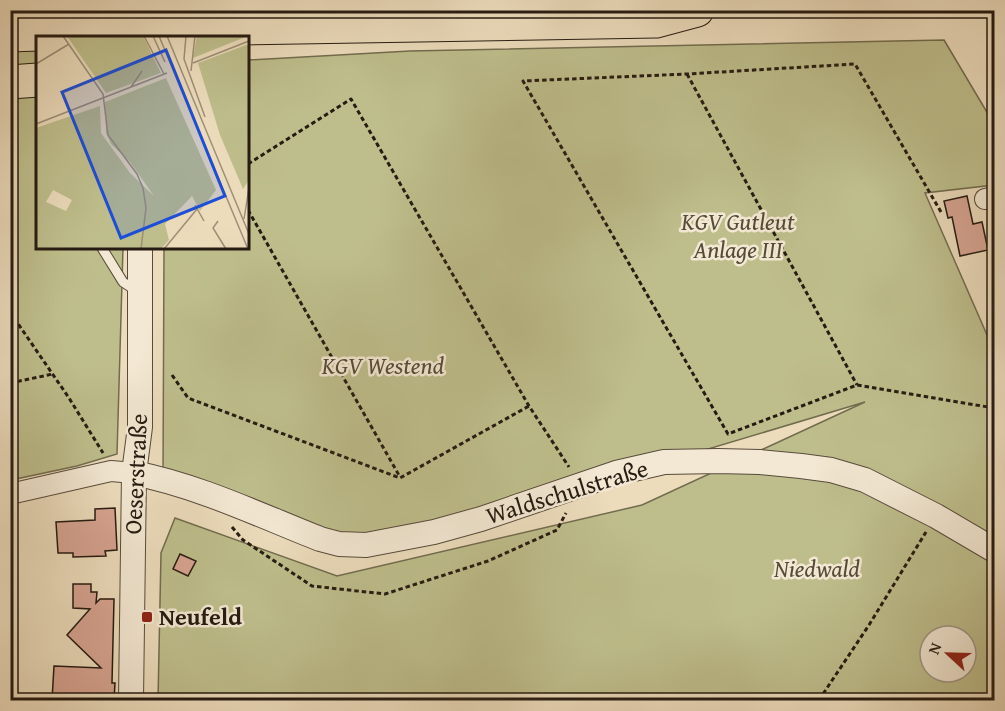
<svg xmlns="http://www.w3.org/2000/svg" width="1005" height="711" font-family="'Gentium Book Plus',serif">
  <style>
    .green { fill: #bebe8c; stroke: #726c4f; stroke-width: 1.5; fill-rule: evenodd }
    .building { fill: #d7a492; stroke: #261b12; stroke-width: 1.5 }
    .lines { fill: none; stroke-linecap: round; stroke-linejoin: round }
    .tertiary-tunnel { stroke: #c4b59a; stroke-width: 24; stroke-dasharray: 24 12; stroke-linecap: butt }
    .service-casing { stroke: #584b3c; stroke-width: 11 }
    .minor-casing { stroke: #584b3c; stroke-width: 22 }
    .tertiary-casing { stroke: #584b3c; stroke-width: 26 }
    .motorway-casing { stroke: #261b12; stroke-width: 35 }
    .path { stroke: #261b12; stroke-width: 3; stroke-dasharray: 4.5 3; stroke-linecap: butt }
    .service { stroke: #f3e8d3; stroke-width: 9 }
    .minor { stroke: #f3e8d3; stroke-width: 20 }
    .tertiary { stroke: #f3e8d3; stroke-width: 24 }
    .motorway { stroke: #ecdcbc; stroke-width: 33 }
    .motorway-bridge-casing { stroke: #261b12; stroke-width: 35; stroke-linecap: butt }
    .motorway-bridge { stroke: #ecdcbc; stroke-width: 33 }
    .poi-dot { fill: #8f2418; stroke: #f3e8d3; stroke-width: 2 }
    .labels { text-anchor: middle; stroke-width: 5; stroke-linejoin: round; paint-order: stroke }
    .park-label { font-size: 24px; font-style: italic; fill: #544c37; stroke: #f3e8d3 }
    .street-label { font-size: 24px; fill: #261b12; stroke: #f3e8d3 }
    .poi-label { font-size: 24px; font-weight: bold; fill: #261b12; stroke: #f3e8d3; text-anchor: start }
    .inset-road { fill: none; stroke: #9d8f78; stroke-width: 1.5 }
    .view { fill: #1d4ed8; fill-opacity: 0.15; stroke: #1d4ed8; stroke-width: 3 }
    .inset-edge { fill: none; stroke: #261b12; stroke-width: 3 }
  </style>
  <rect width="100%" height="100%" fill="#ecdcbc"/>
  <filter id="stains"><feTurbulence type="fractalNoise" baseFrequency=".00333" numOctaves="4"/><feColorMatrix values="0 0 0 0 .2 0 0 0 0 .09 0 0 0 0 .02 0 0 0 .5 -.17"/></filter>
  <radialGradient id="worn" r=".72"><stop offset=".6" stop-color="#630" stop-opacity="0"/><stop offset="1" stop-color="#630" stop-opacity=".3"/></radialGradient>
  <g class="green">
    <path d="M944 40 994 124V185L925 193 994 351V700H158L161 553 175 518 337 576 642 505 865 402 648 467 426 543 350 547 163 478 164 248H248V60L410 51ZM930 636H966V672H930Z"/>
    <path d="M37 44V73L11 75V46Z"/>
    <path d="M37 90 38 248H123L117 454 77 466 11 480V92Z"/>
  </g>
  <g class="building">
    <path d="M967 196 973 224 982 222 988 250 960 256 952 217 948 218 944 201Z"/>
    <path d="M115 508 117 550 105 551 106 556 73 557V553H58L56 522 95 520V509Z"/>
    <path d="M180 554 196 561 188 576 173 569Z"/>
    <path d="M73 584H91V592H97L96 603 100 599H114L112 683H115L114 700H52L54 666 101 668 67 635 90 609 73 608Z"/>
  </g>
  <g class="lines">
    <path class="tertiary-tunnel" d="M140 38V10"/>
    <defs>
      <path id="service" d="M102 248 123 282 138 292"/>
      <g id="minor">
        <path d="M985 199 994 197"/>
        <path d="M10 494 111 471 134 473"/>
      </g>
      <g id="tertiary">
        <path d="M134 473C199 486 259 515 320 539L339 544 366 545 434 532 481 519 616 473 664 462 718 461 760 462 801 466 831 470 865 480 936 516 994 550"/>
        <path d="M131 700 134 473 140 427V248"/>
      </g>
      <g id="motorway">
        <path d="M183 29 656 21 697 10"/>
        <path d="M10 35 92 32"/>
        <path d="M10 82 38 80"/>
      </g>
    </defs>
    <use href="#service" class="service-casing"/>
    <use href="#minor" class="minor-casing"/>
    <use href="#tertiary" class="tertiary-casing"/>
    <use href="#motorway" class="motorway-casing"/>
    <g class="path">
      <path d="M687 74 857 385"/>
      <path d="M36 132 38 135"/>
      <path d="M248 164 351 99 529 406 569 467"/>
      <path d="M248 210 400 477"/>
      <path d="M941 212 855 64 687 74 523 81 728 434 857 385 994 408"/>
      <path d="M10 312 69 398 103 453"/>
      <path d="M172 375 188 398 400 478 529 406"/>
      <path d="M10 383 53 374"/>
      <path d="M232 527 243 540 312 586 385 594 488 561 557 530 566 513"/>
      <path d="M819 700 869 625 926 532"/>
    </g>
    <use href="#service" class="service"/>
    <use href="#minor" class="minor"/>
    <use href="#tertiary" class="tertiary"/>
    <use href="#motorway" class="motorway"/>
    <defs>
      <path id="motorway-bridge" d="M92 32 183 29"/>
    </defs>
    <use href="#motorway-bridge" class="motorway-bridge-casing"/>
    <use href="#motorway-bridge" class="motorway-bridge"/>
  </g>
  <rect class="poi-dot" x="141" y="611" width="12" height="12" rx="3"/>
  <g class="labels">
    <g class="park-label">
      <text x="738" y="230">KGV Gutleut<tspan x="738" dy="28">Anlage III</tspan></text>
      <text x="383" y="374">KGV Westend</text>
      <text x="817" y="577">Niedwald</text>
    </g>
    <g class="street-label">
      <text transform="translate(136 474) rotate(-87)" y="8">Oeserstraße</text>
      <text transform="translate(567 492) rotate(-17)" y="8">Waldschulstraße</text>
    </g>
    <g class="poi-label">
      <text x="159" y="625">Neufeld</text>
    </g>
  </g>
  <g transform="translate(36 36)">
    <rect width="213" height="213" fill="#ecdcbc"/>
    <path d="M31 0H107L125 37 70 57ZM161 0H212L157 22ZM213 8V144L207 153 184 99 162 27ZM130 42 180 154 164 175 156 160 129 188 133 204 125 213H0V92L64 70 65 97 94 137 118 160 94 126 75 108 70 97 69 66ZM17 154 36 164 30 175 10 166Z" fill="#bebe8c" fill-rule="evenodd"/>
    <path class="inset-road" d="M27 0 67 58 72 99 101 138 107 152 110 172 105 213M108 0 128 38M117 0 129 26M123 0 212 213M131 0 213 198M150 0 148 23 169 81M157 27 213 5M0 28 33 8M155 35 159 0M95 51 106 35M0 88 131 37M159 169 168 185M208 183 213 152M182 185 177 192 190 213M128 213 161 173"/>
    <path class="view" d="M130 14 189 160 85 202 26 56Z"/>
    <rect width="213" height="213" class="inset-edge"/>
  </g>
  <rect width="1005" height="711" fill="none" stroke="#ecdcbc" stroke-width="36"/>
  <rect x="12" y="12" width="981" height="687" fill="none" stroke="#261b12" stroke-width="3"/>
  <rect x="18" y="18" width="969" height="675" fill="none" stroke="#261b12" stroke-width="1.5"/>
  <g transform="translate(948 654) rotate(292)"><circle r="28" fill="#f3e8d3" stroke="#a19686" stroke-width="1.5"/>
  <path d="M0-4.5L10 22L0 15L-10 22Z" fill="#8f2418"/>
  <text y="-9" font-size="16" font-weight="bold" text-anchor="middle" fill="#261b12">N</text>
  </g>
  <rect width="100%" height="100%" filter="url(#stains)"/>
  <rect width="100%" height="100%" fill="url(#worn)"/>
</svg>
